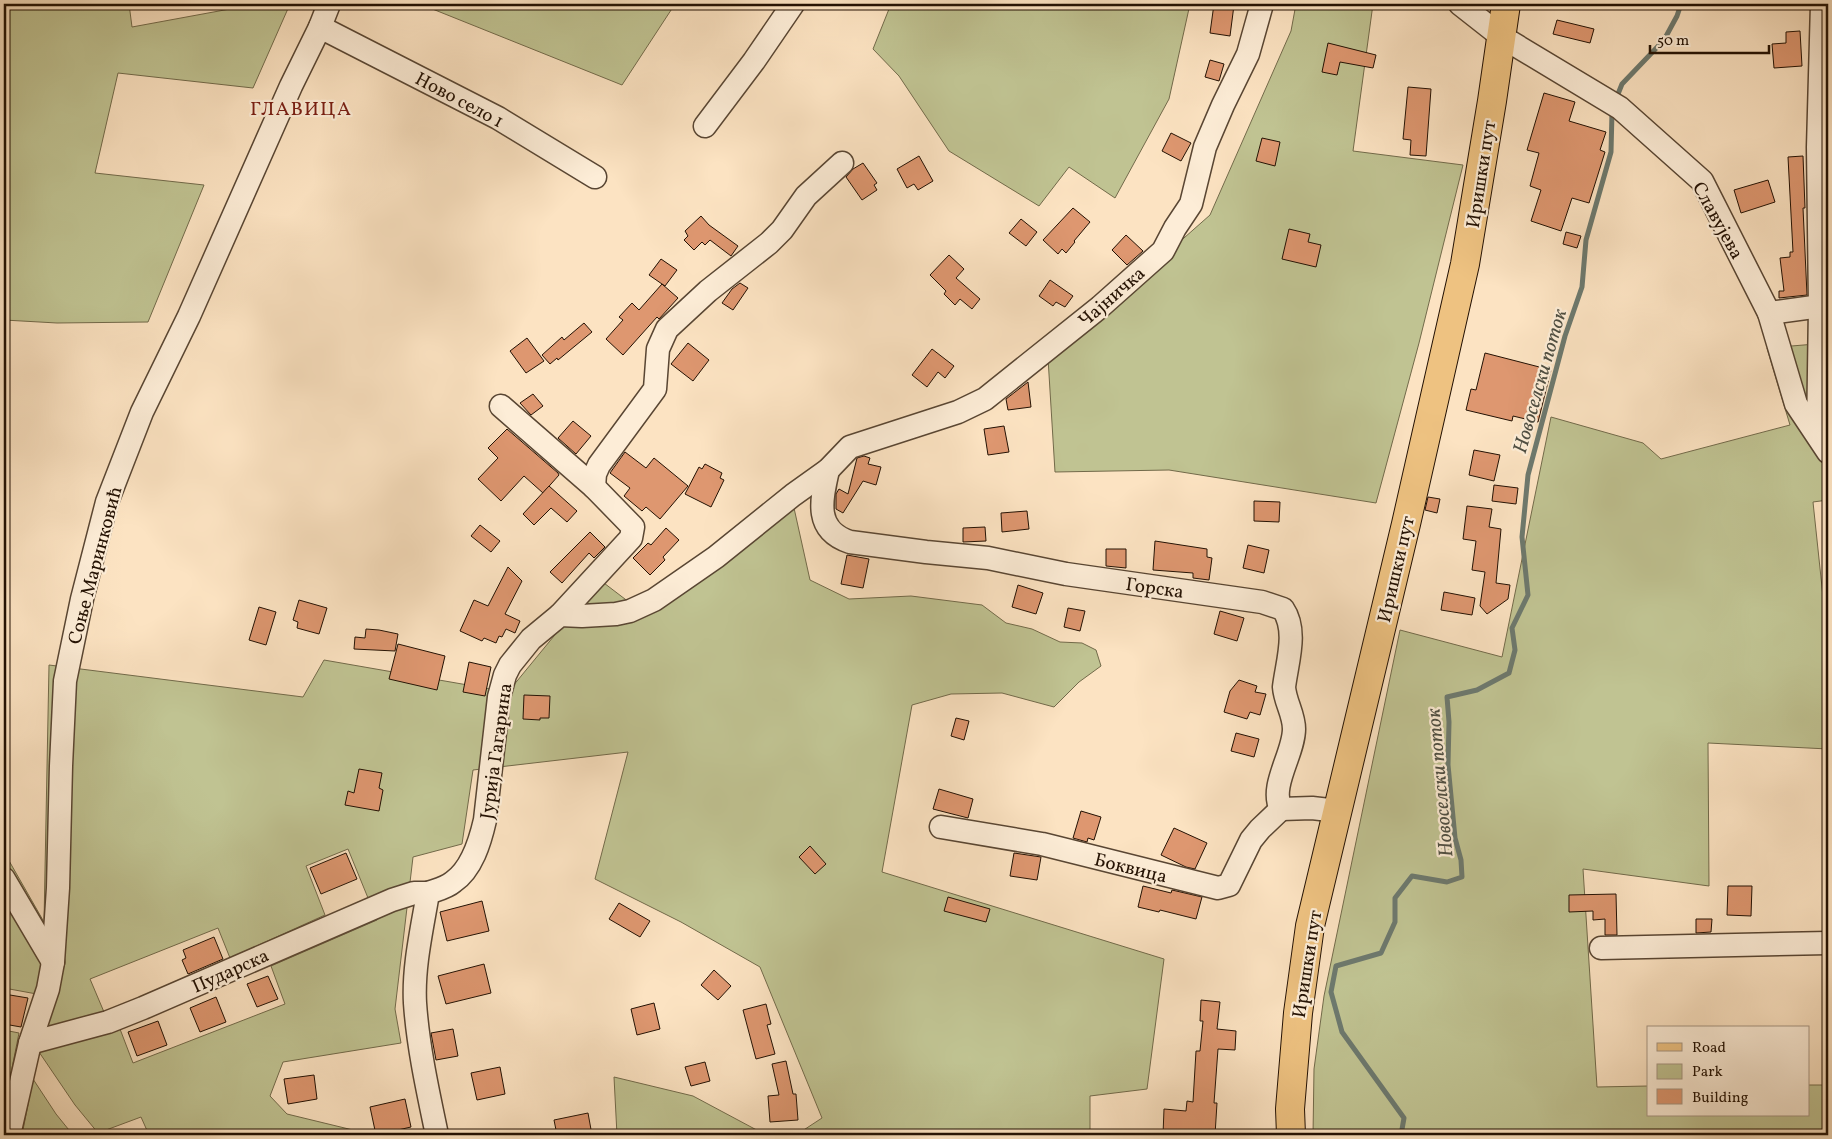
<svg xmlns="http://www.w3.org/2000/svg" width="1832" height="1139" font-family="Vollkorn,serif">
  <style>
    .green { fill: #c0c392; stroke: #726a4a }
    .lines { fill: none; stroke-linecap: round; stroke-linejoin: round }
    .stream { stroke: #6d796e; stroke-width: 5 }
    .building { fill: #de9770; stroke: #231103 }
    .minor-casing { stroke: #594633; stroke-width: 25 }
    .major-casing { stroke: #231103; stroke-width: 30 }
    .minor { stroke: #fdedd7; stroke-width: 22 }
    .major { stroke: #eec281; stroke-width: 28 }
    .labels { text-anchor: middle; stroke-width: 4.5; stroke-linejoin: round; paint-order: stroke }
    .street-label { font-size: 19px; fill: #231103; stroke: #fdedd7 }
    .neighbourhood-label { font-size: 20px; letter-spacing: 1px; fill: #7a1f14; stroke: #fdedd7 }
    .water-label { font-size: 20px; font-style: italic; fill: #4e4e42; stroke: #fdedd7 }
  </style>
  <rect width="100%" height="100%" fill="#fce3c2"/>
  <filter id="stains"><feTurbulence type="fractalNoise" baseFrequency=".004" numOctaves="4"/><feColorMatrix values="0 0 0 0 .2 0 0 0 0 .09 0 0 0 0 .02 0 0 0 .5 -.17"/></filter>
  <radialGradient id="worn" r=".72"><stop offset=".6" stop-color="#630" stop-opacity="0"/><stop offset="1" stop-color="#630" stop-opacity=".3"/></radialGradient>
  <g class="green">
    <path d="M4 4H129L132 27 257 4H290L253 88 118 73 95 173 204 185 148 322 57 323 4 320Z"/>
    <path d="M420 4H675L622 85Z"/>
    <path d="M891 4H1190L1169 99 1115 198 1069 167 1039 206 949 151 899 76 873 49Z"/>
    <path d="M1296 4H1373L1353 151 1463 165 1419 343 1376 503 1169 470 1055 472 1048 358 1210 215 1291 31Z"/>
    <path d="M1828 343V500L1813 502 1828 644V749L1708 743 1709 886 1583 869 1597 1087 1648 1086V1115H1808V1085H1828V1135H1313L1314 1069 1324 996 1400 630 1502 657 1551 417 1643 443 1661 459 1790 425 1767 348Z"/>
    <path d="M794 508 810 580 849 599 911 596 982 605 1006 623 1032 629 1060 642 1082 643 1096 650 1101 666 1079 682 1054 707 1002 693 951 694 912 705 882 872 1164 959 1147 1089 1090 1096V1135H796L822 1118 760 967 681 922 595 879 628 752 473 770 462 844 413 857 395 1009 401 1043 283 1062 270 1096 287 1114 357 1131 360 1135H149L141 1117 98 1133 75 1105 39 1052 120 1029 133 1063 285 1004 271 966 377 920 348 849 306 866 325 915 230 958 218 928 90 979 104 1012 45 1028 53 997 4 988V852L44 922 49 665 303 697 324 660 508 692 600 580 642 612Z"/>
    <path d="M4 1030 19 1033 5 1103H4Z"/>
    <path d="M614 1077 693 1096 766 1135H617Z"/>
    <path d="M33 1079 56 1114 73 1135H22Z"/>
  </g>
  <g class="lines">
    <g class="stream">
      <path d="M1616 99 1622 84 1664 40 1677 16 1681 4"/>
      <path d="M1401 1135 1404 1118 1342 1032 1331 992 1336 966 1381 953 1395 922V898L1412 876 1447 882 1462 877 1461 860 1455 838 1448 765 1449 722 1447 697 1477 690 1509 673 1515 650 1512 628 1528 595 1522 537 1528 475 1565 336 1582 287 1586 240 1611 152 1612 112"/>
    </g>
  </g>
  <g class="building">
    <path d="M1214 4 1234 5 1230 36 1210 33Z"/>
    <path d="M1557 20 1594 29 1590 43 1553 34Z"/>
    <path d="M1800 31 1802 66 1774 68 1772 44 1786 43V32Z"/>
    <path d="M1328 43 1376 55 1373 68 1340 62 1337 75 1322 72Z"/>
    <path d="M1210 60 1224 64 1219 81 1205 77Z"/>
    <path d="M1408 87 1431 89 1426 156 1410 155 1411 140 1403 139Z"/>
    <path d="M1544 93 1575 102 1569 121 1606 132 1600 150 1605 152 1589 203 1572 198 1561 231 1531 221 1541 190 1530 186 1539 153 1527 150Z"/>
    <path d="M1171 133 1191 143 1181 161 1162 151Z"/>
    <path d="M1262 138 1280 142 1275 166 1256 161Z"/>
    <path d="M919 156 933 181 918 190 914 184 907 188 897 169Z"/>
    <path d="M1803 156 1805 208H1803L1807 295 1779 298V291H1784L1780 258 1790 257V252H1793L1788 157Z"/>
    <path d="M863 163 877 183 874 185 877 190 862 200 846 177 853 169Z"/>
    <path d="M1768 180 1775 202 1741 213 1734 190Z"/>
    <path d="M1073 208 1090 222 1074 241 1075 242 1066 253 1062 249 1058 254 1043 240Z"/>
    <path d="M701 216 709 225 738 246 731 256 710 240 705 245 702 242 694 250 684 240 688 236 685 231Z"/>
    <path d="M1021 219 1037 232 1026 246 1009 233Z"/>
    <path d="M1289 229 1310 234 1308 242 1321 245 1316 267 1282 259Z"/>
    <path d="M1566 232 1581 236 1577 248 1563 244Z"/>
    <path d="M1126 235 1143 251 1127 265 1112 250Z"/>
    <path d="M949 255 964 269 956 278 980 299 972 309 960 299 955 305 944 294 946 291 930 275Z"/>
    <path d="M661 259 677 270 665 286 662 284 678 298 659 319 657 317 623 355 606 339 623 320 619 317 632 303 639 310 662 284 649 275Z"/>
    <path d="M1050 280 1073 296 1065 307 1056 302 1053 306 1039 296Z"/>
    <path d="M740 283 748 288 733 310 722 303 732 289Z"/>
    <path d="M584 323 592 332 558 360 557 358 550 364 542 355 562 337 564 340Z"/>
    <path d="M527 338 544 361 526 373 510 351Z"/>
    <path d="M688 343 709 360 693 381 671 364Z"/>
    <path d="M932 349 954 366 945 378 938 372 927 387 912 375Z"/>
    <path d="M1485 353 1551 370 1538 422 1513 416 1512 421 1466 410 1471 389 1476 390Z"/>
    <path d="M1028 382 1031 407 1008 410 1006 399Z"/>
    <path d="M533 394 543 406 531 415 520 403Z"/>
    <path d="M573 421 591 436 576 454 558 438Z"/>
    <path d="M1004 426 1009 452 988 455 984 429Z"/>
    <path d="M507 429 558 473 559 475 543 493 524 476 501 501 478 479 498 458 488 448Z"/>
    <path d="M1474 450 1500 455 1494 481 1469 475Z"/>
    <path d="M625 452 646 468 654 458 688 486 660 519 646 507 642 511 624 496 630 488 610 473Z"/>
    <path d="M864 456 870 458 868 464 881 467 876 485 863 481 843 513 836 509V494L839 489 848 494 857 458Z"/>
    <path d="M705 464 722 473 720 478 724 480 711 507 685 494 699 467 702 469Z"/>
    <path d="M1494 485 1518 488 1516 504 1492 501Z"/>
    <path d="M549 486 577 511 567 522 551 508 534 525 523 514Z"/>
    <path d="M1428 497 1440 499 1437 513 1425 510Z"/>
    <path d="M1254 501 1280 502 1279 522 1254 521Z"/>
    <path d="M1467 506 1492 509 1489 527 1501 529 1496 583 1510 585 1508 599 1487 614 1480 606 1485 572 1472 570 1476 541 1463 539Z"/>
    <path d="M1027 511 1029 529 1002 532 1001 513Z"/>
    <path d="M480 525 500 541 491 552 471 536Z"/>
    <path d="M985 527 986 541 963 542V528Z"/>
    <path d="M666 528 679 540 663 557 665 560 650 575 633 558 648 543 651 545Z"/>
    <path d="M590 532 605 547 594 558 589 553 562 583 550 572Z"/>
    <path d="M1155 541 1207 549V557L1212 558 1209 580 1193 578V573L1153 570Z"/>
    <path d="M1248 545 1269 550 1264 573 1243 568Z"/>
    <path d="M1106 549H1126V568L1106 566Z"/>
    <path d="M847 555 869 559 863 588 841 584Z"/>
    <path d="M508 567 522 581 505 614 520 621 515 633 506 629 502 637 499 636 496 643 484 638 482 641 460 631 474 600 488 606Z"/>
    <path d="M1018 585 1043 593 1036 614 1012 607Z"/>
    <path d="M1444 592 1475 598 1472 615 1441 610Z"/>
    <path d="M299 600 327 608 319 634 297 628 298 622 293 620Z"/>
    <path d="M259 607 276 612 266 645 249 640Z"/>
    <path d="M1068 608 1085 611 1080 631 1064 627Z"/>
    <path d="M1220 611 1244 618 1237 641 1214 634Z"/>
    <path d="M366 629 379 630 398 634 395 651 354 649 355 637 365 638Z"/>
    <path d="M398 644 445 656 437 690 389 679Z"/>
    <path d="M469 662 491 667 485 696 463 692Z"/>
    <path d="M1239 680 1257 686 1255 692 1266 694 1260 715 1250 712 1247 719 1224 712 1230 691Z"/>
    <path d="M524 695 550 696 549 718H540V720L523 719Z"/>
    <path d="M956 718 969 721 964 740 951 736Z"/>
    <path d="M1236 733 1259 739 1254 757 1231 751Z"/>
    <path d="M359 769 382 773 379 788 383 790 379 811 345 805 348 791 354 793Z"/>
    <path d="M939 789 973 799 968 818 933 809Z"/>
    <path d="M1081 811 1101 817 1094 840 1088 838 1087 842 1073 838Z"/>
    <path d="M1174 828 1207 843 1195 869 1186 867 1161 855Z"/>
    <path d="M810 846 826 864 815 874 799 857Z"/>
    <path d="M346 853 357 879 321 894 310 868Z"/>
    <path d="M1014 853 1041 857 1037 880 1010 876Z"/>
    <path d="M1143 886 1171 893 1172 890 1202 897 1196 919 1160 910 1159 912 1138 907Z"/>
    <path d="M1728 886H1752L1751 916 1727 915Z"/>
    <path d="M1616 894 1617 935H1605V919L1593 920V911L1569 912V895Z"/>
    <path d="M948 897 990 909 986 922 944 911Z"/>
    <path d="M482 901 489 931 447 941 440 912Z"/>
    <path d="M619 903 650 921 640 937 609 919Z"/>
    <path d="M1696 919H1712L1711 932 1696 933Z"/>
    <path d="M214 937 223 959 188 974 182 960 186 958 183 950Z"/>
    <path d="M484 964 491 993 446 1004 438 976Z"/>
    <path d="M714 970 731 986 718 1000 701 985Z"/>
    <path d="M268 976 278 999 257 1007 247 984Z"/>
    <path d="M4 994 28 998 21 1027 4 1024Z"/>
    <path d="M216 997 226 1022 200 1032 190 1008Z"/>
    <path d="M1201 1000 1220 1002 1217 1029 1236 1031 1235 1050 1218 1049 1214 1103H1217L1215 1135H1163L1164 1109 1186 1111 1187 1101 1193 1102 1196 1051H1200L1203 1021H1200Z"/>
    <path d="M654 1003 660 1029 637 1035 631 1009Z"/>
    <path d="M766 1004 771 1024 767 1025 775 1054 756 1059 743 1010Z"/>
    <path d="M158 1021 167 1045 137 1056 128 1032Z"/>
    <path d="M453 1029 458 1056 436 1060 431 1033Z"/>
    <path d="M786 1061 793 1094H796L798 1120 770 1122 768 1096 779 1095 772 1064Z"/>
    <path d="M705 1062 710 1081 691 1086 685 1067Z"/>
    <path d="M500 1067 505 1094 477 1100 471 1073Z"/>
    <path d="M314 1075 317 1099 288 1104 284 1079Z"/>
    <path d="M405 1099 411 1127 376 1135 370 1107Z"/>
    <path d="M588 1113 592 1135H557L554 1120Z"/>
  </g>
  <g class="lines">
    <defs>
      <g id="minor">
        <path d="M1460 4 1502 37 1620 108 1702 181 1769 313 1796 404 1828 452"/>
        <path d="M320 27 498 118 595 177"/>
        <path d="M705 126 754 61 793 4"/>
        <path d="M1769 313 1828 305"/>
        <path d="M501 406 594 487 633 527 631 538 560 615"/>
        <path d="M1818 436 1820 307 1818 147 1822 4"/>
        <path d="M828 470C821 501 814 530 850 542L926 552 988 558 1066 574 1262 602 1283 609C1298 631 1287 662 1284 687 1285 702 1294 714 1294 729 1294 754 1269 786 1281 809L1312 808 1338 811"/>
        <path d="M594 487 595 474 599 465 655 389 658 349 667 329 708 291 769 243 782 230 806 196 842 163"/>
        <path d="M941 827 1042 844 1218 888 1229 885 1251 840 1260 829 1281 809"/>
        <path d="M4 879 53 962"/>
        <path d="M1601 948 1828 943"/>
        <path d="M30 1043 108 1022 143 1008 392 900 414 893H428"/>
        <path d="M9 1135 30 1043 48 989 53 962 58 888 61 766 65 681 82 599 107 502 142 412 189 316 291 86 320 27 329 4"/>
        <path d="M437 1135C428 1092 418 1047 415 1003 413 967 422 929 428 893 436 890 446 888 453 882 472 869 480 842 485 820L499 697 505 675 510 665 531 639 560 615 582 616 616 614 630 611 654 600 716 557 793 495 828 470 850 447 958 412 985 399 1100 307 1163 251 1175 228 1191 204 1205 147 1223 105 1248 54 1262 4"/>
      </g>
      <path id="major" d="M1291 1135 1290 1109 1298 1013 1310 926 1406 524 1465 264 1492 101 1506 4"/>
    </defs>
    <use href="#minor" class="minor-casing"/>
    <use href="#major" class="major-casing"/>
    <use href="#minor" class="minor"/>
    <use href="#major" class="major"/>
  </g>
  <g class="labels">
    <g class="street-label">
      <text transform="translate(460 99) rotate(28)" y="7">Ново село 1</text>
      <text transform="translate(1480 174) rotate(-81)" y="7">Иришки пут</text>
      <text transform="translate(1719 220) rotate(61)" y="7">Славујева</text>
      <text transform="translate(1111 296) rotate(-41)" y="7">Чајничка</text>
      <text transform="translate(94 565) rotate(-75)" y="7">Соње Маринковић</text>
      <text transform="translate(1395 569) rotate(-77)" y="7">Иришки пут</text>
      <text transform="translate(1155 587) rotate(8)" y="7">Горска</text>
      <text transform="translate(495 751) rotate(-82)" y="7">Јурија Гагарина</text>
      <text transform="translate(1131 867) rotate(14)" y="7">Боквица</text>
      <text transform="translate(1306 964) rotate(-81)" y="7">Иришки пут</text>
      <text transform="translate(230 970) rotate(-24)" y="7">Пударска</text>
    </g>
    <g class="neighbourhood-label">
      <text x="301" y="115">ГЛАВИЦА</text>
    </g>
    <g class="water-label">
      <text transform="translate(1539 381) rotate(-74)" y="7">Новоселски поток</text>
      <text transform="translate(1439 783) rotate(-95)" y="7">Новоселски поток</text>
    </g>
  </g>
  <rect width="1832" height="1139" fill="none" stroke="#fce3c2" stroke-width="20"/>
  <rect x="5" y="5" width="1822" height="1129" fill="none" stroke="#231103" stroke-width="2.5"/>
  <rect x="10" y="10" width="1812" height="1119" fill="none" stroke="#231103"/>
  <rect x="1647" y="1026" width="162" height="90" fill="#fdedd7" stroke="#a69582"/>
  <rect x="1657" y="1043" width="25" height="8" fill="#eec281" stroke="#a69582"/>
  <text x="1692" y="1052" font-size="15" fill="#231103">Road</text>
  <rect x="1657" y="1064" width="25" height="15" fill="#c0c392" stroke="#a69582"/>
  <text x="1692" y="1076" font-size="15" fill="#231103">Park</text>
  <rect x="1657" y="1089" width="25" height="15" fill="#de9770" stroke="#a69582"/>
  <text x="1692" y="1102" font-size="15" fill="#231103">Building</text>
  <path d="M1650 45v8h119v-8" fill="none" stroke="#231103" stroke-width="2.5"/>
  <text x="1657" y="45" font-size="15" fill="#231103" stroke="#fdedd7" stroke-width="4" paint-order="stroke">50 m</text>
  <rect width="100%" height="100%" filter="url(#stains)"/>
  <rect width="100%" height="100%" fill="url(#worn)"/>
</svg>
